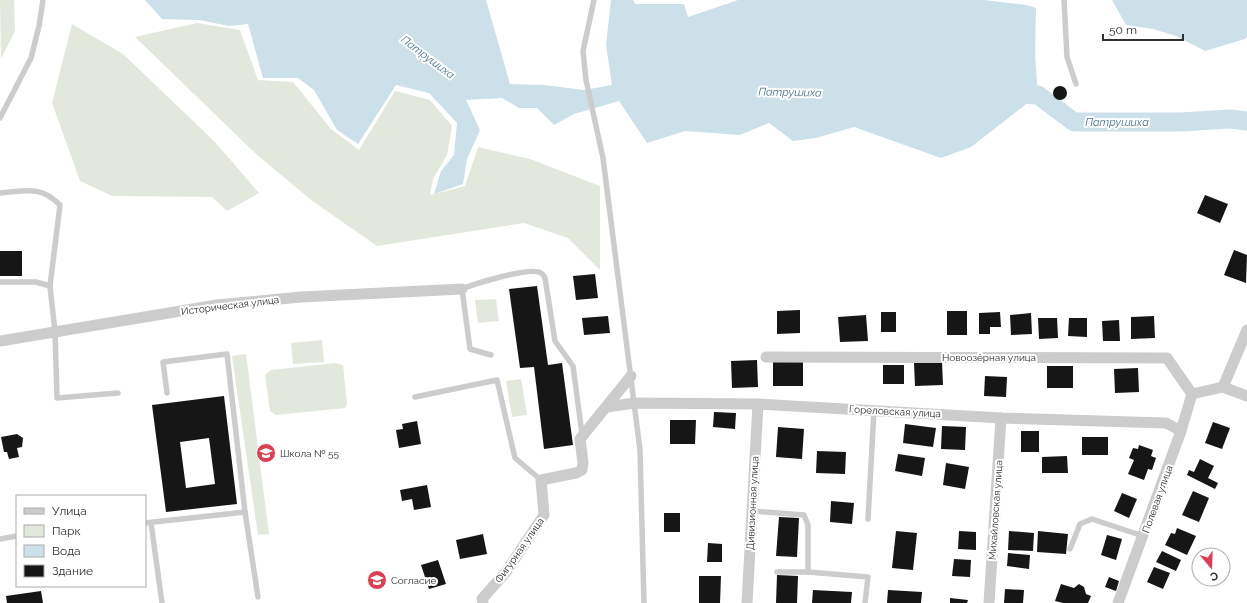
<svg xmlns="http://www.w3.org/2000/svg" width="1247" height="603" font-family="Raleway,sans-serif">
  <style>
    .green { fill: #e3e8dc }
    .water { fill: #cce0e9 }
    .lines { fill: none; stroke-linecap: round; stroke-linejoin: round }
    .river { stroke: #cce0e9; stroke-width: 19 }
    .building { fill: #161616; fill-rule: evenodd }
    .lane { stroke: #ccc; stroke-width: 5.5 }
    .street { stroke: #ccc; stroke-width: 11 }
    .labels { text-anchor: middle; stroke-width: 4; stroke-linejoin: round; paint-order: stroke }
    .street-label { font-size: 10px; fill: #2f2f2f; stroke: #fff }
    .poi-label { font-size: 10px; fill: #2f2f2f; stroke: #fff; text-anchor: start }
    .water-label { font-size: 11px; font-style: italic; fill: #43738b; stroke: #fff }
  </style>
  <rect width="100%" height="100%" fill="#fff"/>
  <g class="green">
    <path d="M0 0H14L15 31 1 59Z"/>
    <path d="M197 23 240 30 258 80 293 82 331 129 359 150 395 91 430 100 452 126 447 155 433 179 430 195 465 186 478 147 530 159 600 186V270L568 238 524 223 377 246 311 200 255 153 135 37Z"/>
    <path d="M72 24 123 54 215 142 259 193 227 211 212 197 112 196 80 181 52 103Z"/>
    <path d="M496 299 499 321 478 323 475 300Z"/>
    <path d="M322 340 324 362 293 364 291 343Z"/>
    <path d="M246 354 269 534 258 535 232 356Z"/>
    <path d="M335 363 343 365 347 404 345 408 276 415 270 411 265 375 271 370Z"/>
    <path d="M521 379 527 415 512 417 506 381Z"/>
  </g>
  <g class="water">
    <path d="M145 0H486L510 84 544 85 584 90 612 85 606 45 611 0H633L635 4H684L688 17 738 0H984L1026 5 1036 8 1035 55 1038 95 971 147 941 158 854 127 816 138 793 141 769 123 740 135 685 131 647 143 619 101 574 114 554 125 537 108H519L502 98 466 100 480 130 467 159 463 184 434 194 441 171 454 155 457 123 429 93 396 85 358 144 337 130 314 90 298 78H263L248 24 229 26 199 20 162 19Z"/>
    <path d="M1112 0H1247V37L1245 39 1205 51 1176 36 1153 29 1126 25Z"/>
  </g>
  <g class="lines">
    <path class="river" d="M1014 94 1038 95 1074 122H1180L1230 119 1247 121"/>
  </g>
  <g class="building">
    <circle cx="1060" cy="93" r="7"/>
    <path d="M1205 195 1228 204 1220 223 1197 213Z"/>
    <path d="M1234 250 1247 255 1246 283 1224 275Z"/>
    <rect x="0" y="251" width="22" height="25"/>
    <path d="M595 274 598 298 576 300 573 276Z"/>
    <path d="M537 286 548 365 562 363 573 445 544 449 534 367 520 368 509 289Z"/>
    <path d="M800 310V333L777 334V311Z"/>
    <rect x="947" y="311" width="20" height="24"/>
    <rect x="881" y="312" width="15" height="20"/>
    <path d="M1000 312 1001 327H990V334H979V313Z"/>
    <path d="M1031 313 1032 334 1011 335 1010 315Z"/>
    <path d="M866 315 868 341 840 342 838 317Z"/>
    <path d="M608 316 610 333 584 335 582 318Z"/>
    <path d="M1154 316 1155 338 1131 339V317Z"/>
    <path d="M1038 318H1057L1058 338 1039 339Z"/>
    <path d="M1069 318H1087V337L1068 336Z"/>
    <path d="M1119 320 1120 341H1103L1102 321Z"/>
    <path d="M757 360 758 387 732 388 731 361Z"/>
    <rect x="773" y="361" width="30" height="25"/>
    <path d="M942 362 943 385 915 386 914 363Z"/>
    <rect x="883" y="365" width="21" height="19"/>
    <rect x="1047" y="366" width="26" height="22"/>
    <path d="M1138 368 1139 392 1115 393 1114 369Z"/>
    <path d="M985 376 1007 377 1006 397 984 396Z"/>
    <path d="M224 396 237 504 166 512 152 405ZM209 438 215 484 186 488 180 442Z"/>
    <path d="M714 412 736 413 735 429 713 427Z"/>
    <path d="M670 420H696L695 444H670Z"/>
    <path d="M417 421 421 444 399 448 396 430 403 429 402 424Z"/>
    <path d="M1213 422 1230 428 1222 449 1205 443Z"/>
    <path d="M905 424 936 428 933 447 903 443Z"/>
    <path d="M942 426 966 427 965 450 941 449Z"/>
    <path d="M778 427 804 429 802 459 776 457Z"/>
    <rect x="1021" y="431" width="18" height="21"/>
    <path d="M17 434 23 438 22 447 17 448 19 457 9 459 7 452H4L1 437Z"/>
    <rect x="1082" y="437" width="26" height="18"/>
    <path d="M1139 445 1153 450 1151 456 1156 458 1152 470 1148 469 1144 480 1128 474 1134 460 1129 458 1133 448 1138 449Z"/>
    <path d="M817 451 846 452 845 474 816 473Z"/>
    <path d="M898 454 925 458 922 476 895 471Z"/>
    <path d="M1067 456 1068 473H1042V457Z"/>
    <path d="M1200 459 1214 466 1208 478 1218 483 1215 489 1187 475 1189 470 1194 472Z"/>
    <path d="M946 463 969 467 965 489 943 485Z"/>
    <path d="M427 485 431 507 414 510 412 499 402 501 400 490Z"/>
    <path d="M1193 491 1209 498 1199 522 1182 515Z"/>
    <path d="M1122 493 1137 499 1129 518 1114 511Z"/>
    <path d="M831 501 854 503 852 524 830 522Z"/>
    <rect x="664" y="513" width="16" height="19"/>
    <path d="M779 517 799 518 797 557 776 556Z"/>
    <path d="M1177 528 1196 536 1187 555 1165 545 1171 533 1175 534Z"/>
    <path d="M896 531 917 533 913 570 892 568Z"/>
    <path d="M959 531 976 532V550L958 549Z"/>
    <path d="M1009 531 1034 533 1033 551 1008 550Z"/>
    <path d="M1038 531 1068 534 1066 554 1037 552Z"/>
    <path d="M483 534 487 554 460 559 456 540Z"/>
    <path d="M1107 535 1122 539 1116 560 1101 555Z"/>
    <path d="M708 543 722 544V562H707Z"/>
    <path d="M1162 551 1181 560 1176 571 1156 562Z"/>
    <path d="M1008 553 1030 555 1029 569 1007 566Z"/>
    <path d="M954 559 971 560 970 577 952 576Z"/>
    <path d="M438 560 446 584 429 589 421 565Z"/>
    <path d="M1154 567 1170 573 1163 589 1147 582Z"/>
    <path d="M777 575 798 576 797 603H776Z"/>
    <path d="M699 576H721L720 603H699Z"/>
    <path d="M1109 577 1119 581 1116 591 1105 587Z"/>
    <path d="M1061 584 1074 588 1079 584 1084 587 1086 594 1091 596 1088 603H1063L1055 601Z"/>
    <path d="M1005 589 1024 590 1023 603H1004Z"/>
    <path d="M813 590 852 592 851 603H812Z"/>
    <path d="M888 590 922 592 921 603H887Z"/>
    <path d="M41 591 43 603H7L6 596Z"/>
    <path d="M950 598 968 600 967 603H950Z"/>
  </g>
  <g class="lines">
    <g class="lane">
      <path d="M594 0 583 51 586 80 603 158 640 450 644 603"/>
      <path d="M1064 0 1067 57 1076 84"/>
      <path d="M0 118 31 58 39 26 43 0"/>
      <path d="M0 193C26 191 40 185 60 205L50 286 55 332 57 398 118 393"/>
      <path d="M0 282H36L50 286"/>
      <path d="M491 355 470 349 462 289C474 284 531 266 541 273 543 274 544 276 545 278L555 341 573 366 582 434"/>
      <path d="M167 393 163 362 227 354 245 512 258 597"/>
      <path d="M415 397 497 380 515 458 541 480"/>
      <path d="M752 511 804 515 808 525V572L868 577 865 603"/>
      <path d="M868 519 874 410"/>
      <path d="M145 523 245 512"/>
      <path d="M151 523 162 603"/>
      <path d="M0 539 17 536"/>
      <path d="M1070 549 1080 524 1092 519 1143 536"/>
      <path d="M777 572H808"/>
    </g>
    <g class="street">
      <path d="M0 341 217 305 301 297 462 289"/>
      <path d="M766 357 1167 358 1192 394"/>
      <path d="M1223 387 1247 330"/>
      <path d="M1192 394 1223 387 1247 396"/>
      <path d="M607 407 634 403 758 404 1001 418 1166 423 1181 431"/>
      <path d="M483 603 482 599 506 572 544 515 541 480 576 473 582 470 583 463 580 439 631 376"/>
      <path d="M747 603 758 404"/>
      <path d="M989 603 1001 418"/>
      <path d="M1118 603 1181 431 1192 394"/>
    </g>
  </g>
  <defs>
    <symbol id="school-disc" viewBox="-11 -11 22 22"><circle r="9.5" fill="#d74153" stroke="#fff"/><path d="M0-5L7-2L0 1L-7-2ZM-4 1L0 2.5L4 1V4Q0 6-4 4Z" fill="#fff"/></symbol>
  </defs>
  <g fill-rule="evenodd">
    <use href="#school-disc" x="255" y="442" width="22" height="22"/>
    <use href="#school-disc" x="366" y="569" width="22" height="22"/>
  </g>
  <g class="labels">
    <g class="street-label">
      <text transform="translate(230 305) rotate(-7)" y="4">Историческая улица</text>
      <text x="989" y="361">Новоозёрная улица</text>
      <text transform="translate(895 411) rotate(3)" y="4">Гореловская улица</text>
      <text transform="translate(1157 499) rotate(-70)" y="4">Полевая улица</text>
      <text transform="translate(752 503) rotate(-87)" y="4">Дивизионная улица</text>
      <text transform="translate(995 510) rotate(-86)" y="4">Михайловская улица</text>
      <text transform="translate(519 550) rotate(-55)" y="4">Фигурная улица</text>
    </g>
    <g class="poi-label">
      <text x="280" y="457">Школа № 55</text>
      <text x="391" y="584">Согласие</text>
    </g>
    <g class="water-label">
      <text transform="translate(428 57) rotate(37)" y="4">Патрушиха</text>
      <text transform="translate(790 92) rotate(1)" y="4">Патрушиха</text>
      <text x="1117" y="126">Патрушиха</text>
    </g>
  </g>
  <rect x="16" y="495" width="130" height="92" fill="#ffffff" stroke="#acacac"/>
  <rect x="24" y="508" width="20" height="6" fill="#cccccc" stroke="#acacac"/>
  <text x="52" y="515" font-size="12" fill="#2f2f2f">Улица</text>
  <rect x="24" y="525" width="20" height="12" fill="#e3e8dc" stroke="#acacac"/>
  <text x="52" y="535" font-size="12" fill="#2f2f2f">Парк</text>
  <rect x="24" y="545" width="20" height="12" fill="#cce0e9" stroke="#acacac"/>
  <text x="52" y="555" font-size="12" fill="#2f2f2f">Вода</text>
  <rect x="24" y="565" width="20" height="12" fill="#161616" stroke="#acacac"/>
  <text x="52" y="575" font-size="12" fill="#2f2f2f">Здание</text>
  <g transform="translate(1211 567) rotate(161)"><circle r="19" fill="#ffffff" stroke="#acacac"/>
  <path d="M0-3L7 15L0 10L-7 15Z" fill="#d74153"/>
  <text y="-6" font-size="11" font-weight="bold" text-anchor="middle" fill="#2f2f2f">С</text>
  </g>
  <path d="M1103 34v6h80v-6" fill="none" stroke="#2f2f2f" stroke-width="2"/>
  <text x="1109" y="34" font-size="12" fill="#2f2f2f" stroke="#ffffff" stroke-width="3" paint-order="stroke">50 m</text>
</svg>
